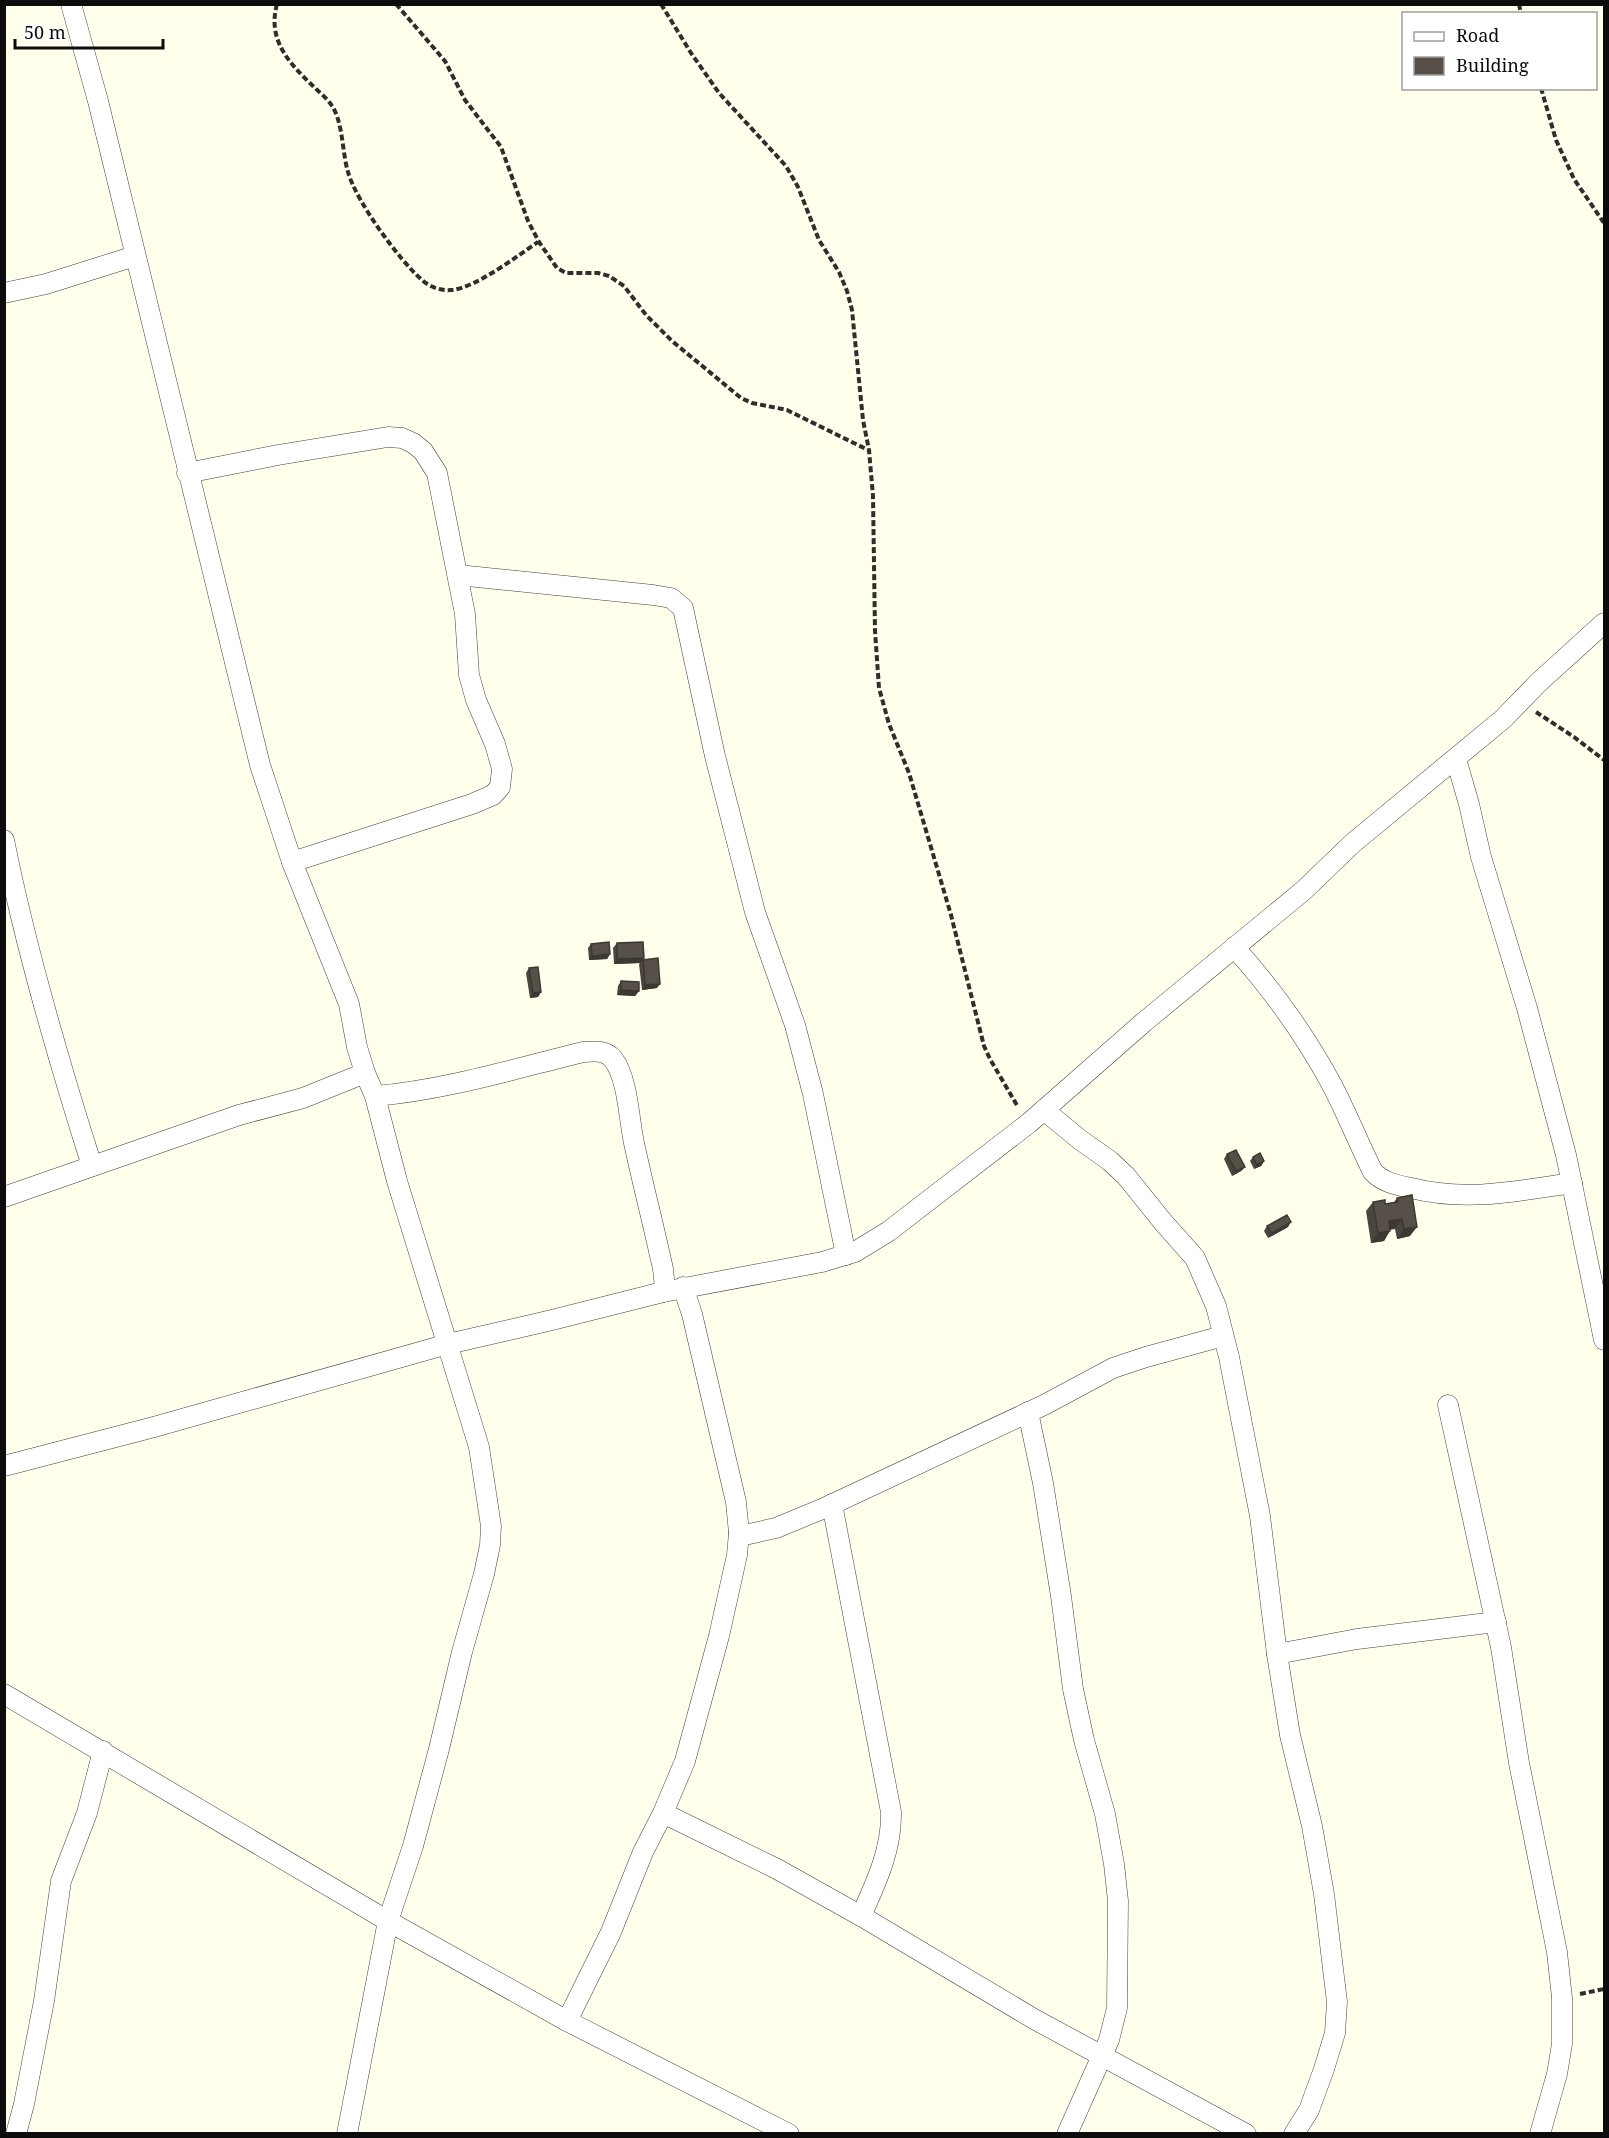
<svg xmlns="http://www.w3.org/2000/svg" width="1609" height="2138" font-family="'Noto Serif',serif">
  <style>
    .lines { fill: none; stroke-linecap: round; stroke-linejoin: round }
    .minor-casing { stroke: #3f3f3f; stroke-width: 21 }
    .path { stroke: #2e2e2e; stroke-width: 4; stroke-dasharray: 6 3; stroke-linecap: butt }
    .minor { stroke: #fff; stroke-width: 20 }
    .wall { fill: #4a453e }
    .shaded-wall { fill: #3c3832 }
    .building { fill: #565048; stroke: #3c3832; stroke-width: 1.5 }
  </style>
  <rect width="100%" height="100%" fill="#ffffec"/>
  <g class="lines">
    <defs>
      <g id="minor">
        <path d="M71 4 98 101 260 765 292 862 349 1004 357 1047 365 1073 375 1096 397 1181 479 1447 491 1526 490 1545 484 1574 462 1652 439 1749 413 1846 388 1921 347 2134"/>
        <path d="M4 293 46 284 135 256"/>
        <path d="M187 473 278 455 388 437 402 438 413 443 423 451 437 473 465 614 469 675 476 700 495 744 502 769 500 787 493 795 472 804 292 862"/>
        <path d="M458 575 653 595 671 598 683 608 715 756 755 912 795 1025 813 1094 846 1255"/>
        <path d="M1456 759 1469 804 1481 857 1527 1008 1566 1155 1604 1340"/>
        <path d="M4 840C26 950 58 1059 92 1166"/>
        <path d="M1234 947C1272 989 1305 1035 1332 1085 1347 1114 1359 1144 1373 1172 1384 1183 1397 1185 1411 1188 1467 1202 1517 1191 1572 1183"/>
        <path d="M375 1096C445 1090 514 1069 583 1052 594 1051 606 1050 613 1059 628 1078 629 1120 634 1143 643 1185 654 1227 663 1269L665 1288 663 1292"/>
        <path d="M1044 1110 1079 1139 1110 1161 1126 1176 1163 1222 1195 1258 1216 1306 1229 1357 1260 1516 1277 1654 1290 1735 1312 1826 1324 1894 1337 2002 1335 2033 1324 2069 1309 2110 1294 2134"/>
        <path d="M4 1197 239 1115 303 1098 365 1073"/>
        <path d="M1448 1405 1501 1647 1519 1763 1557 1952 1562 1998V2044L1557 2074 1540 2134"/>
        <path d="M1028 1412 1043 1483 1061 1596 1073 1689 1084 1740 1105 1814 1114 1864 1118 1901 1117 2008 1109 2040 1067 2134"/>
        <path d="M4 1466 154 1427 448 1344 552 1320 663 1292 822 1262 855 1252 889 1231 1029 1123 1144 1022 1303 891 1353 843 1503 719 1538 683 1604 623"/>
        <path d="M832 1504 891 1812C892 1849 876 1883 861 1916"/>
        <path d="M739 1533 749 1534 776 1528 822 1509 1044 1405 1113 1368 1146 1357 1223 1336"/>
        <path d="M1277 1654 1357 1639 1496 1622"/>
        <path d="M4 1694 388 1921 567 2021 789 2134"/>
        <path d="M663 1813 777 1869 861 1916 1034 2019 1246 2134"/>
        <path d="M567 2021 611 1932 643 1852 663 1813 685 1761 719 1636 737 1555 739 1533 736 1502 692 1314 683 1287"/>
        <path d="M16 2134 24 2104 44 2001 61 1881 87 1813 103 1751"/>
      </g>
    </defs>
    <use href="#minor" class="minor-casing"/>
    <g class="path">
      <path d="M277 4C267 40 289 63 313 86 319 92 328 99 332 106 343 122 342 152 348 172 356 201 399 260 422 280 430 287 441 291 451 290 476 288 517 256 538 242"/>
      <path d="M396 4 445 61 465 100 501 147 528 221 539 242 557 268 566 273H598L609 276 624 286 646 315 672 341 741 398 752 403 787 410 868 450"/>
      <path d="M661 4 691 53 719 93 786 166 798 187 819 240 839 272 847 291 852 310 863 420 869 450 873 496 875 631 879 688 889 724 909 773 951 915 984 1046 990 1059 1018 1107"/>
      <path d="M1519 4 1521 14"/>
      <path d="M1541 88 1556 140 1574 179 1604 223"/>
      <path d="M1536 712 1574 737 1604 760"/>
      <path d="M1580 1994 1604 1989"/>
    </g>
    <use href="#minor" class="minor"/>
  </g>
  <g class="wall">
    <path d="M617 943 644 958 643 960 657 988 642 990 639 964 640 963 614 964 613 948Z"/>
    <path d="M591 944 610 954 607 959 589 960 588 948Z"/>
    <path d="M529 968 541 992 538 997 530 998 526 973Z"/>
    <path d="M621 981 639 991 635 996 617 995 618 986Z"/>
    <path d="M1227 1154 1245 1167 1241 1171 1232 1176 1224 1159Z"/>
    <path d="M1253 1157 1264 1161 1261 1166 1254 1169 1250 1161Z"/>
    <path d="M1397 1198 1410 1236 1397 1239 1395 1229H1390L1384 1241 1371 1243 1366 1211 1373 1202 1385 1204 1394 1202Z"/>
    <path d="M1267 1226 1288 1227 1268 1238 1264 1231Z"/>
  </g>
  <g class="shaded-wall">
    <path d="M610 954 607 959 589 960 592 956Z"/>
    <path d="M644 958 640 963 614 964 617 959Z"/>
    <path d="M660 984 657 988 642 990 645 985Z"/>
    <path d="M621 990 639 991 635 996 617 995Z"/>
    <path d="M541 992 538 997 530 998 533 993Z"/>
    <path d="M1264 1161 1261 1166 1254 1169 1257 1165Z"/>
    <path d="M1245 1167 1241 1171 1232 1176 1236 1171Z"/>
    <path d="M1402 1219 1395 1229 1382 1231 1389 1221Z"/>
    <path d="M1291 1222 1288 1227 1268 1238 1272 1233Z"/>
    <path d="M1417 1227 1410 1236 1397 1239 1404 1229Z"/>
    <path d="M1390 1231 1384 1241 1371 1243 1378 1233Z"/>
  </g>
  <g class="building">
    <path d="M609 942 610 954 592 956 591 944Z"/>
    <path d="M643 942 644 958 617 959V943Z"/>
    <path d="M658 958 660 984 645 985 643 960Z"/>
    <path d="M538 967 541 992 533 993 529 968Z"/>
    <path d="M621 981 639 982V991L621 990Z"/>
    <path d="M1236 1150 1245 1167 1236 1171 1227 1154Z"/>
    <path d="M1260 1153 1264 1161 1257 1165 1253 1157Z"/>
    <path d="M1412 1195 1417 1227 1404 1229 1402 1219 1389 1221 1390 1231 1378 1233 1373 1202 1385 1200V1204L1398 1202 1397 1198Z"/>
    <path d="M1287 1215 1291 1222 1272 1233 1267 1226Z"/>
  </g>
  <rect width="1609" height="2138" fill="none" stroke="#0c0c0c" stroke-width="12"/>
  <rect x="1402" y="12" width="195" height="78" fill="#ffffff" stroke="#9e9e9e" stroke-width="1.5"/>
  <rect x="1414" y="32" width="30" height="9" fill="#ffffff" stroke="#9e9e9e" stroke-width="1.5"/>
  <text x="1456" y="42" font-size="18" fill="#0c0c0c">Road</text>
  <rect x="1414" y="57" width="30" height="18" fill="#565048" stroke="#9e9e9e" stroke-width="1.5"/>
  <text x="1456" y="72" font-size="18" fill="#0c0c0c">Building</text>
  <path d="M15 39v9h148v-9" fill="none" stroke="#0c0c0c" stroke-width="3"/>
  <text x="24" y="39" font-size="18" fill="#0c0c0c" stroke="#ffffff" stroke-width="4.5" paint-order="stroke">50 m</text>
</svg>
